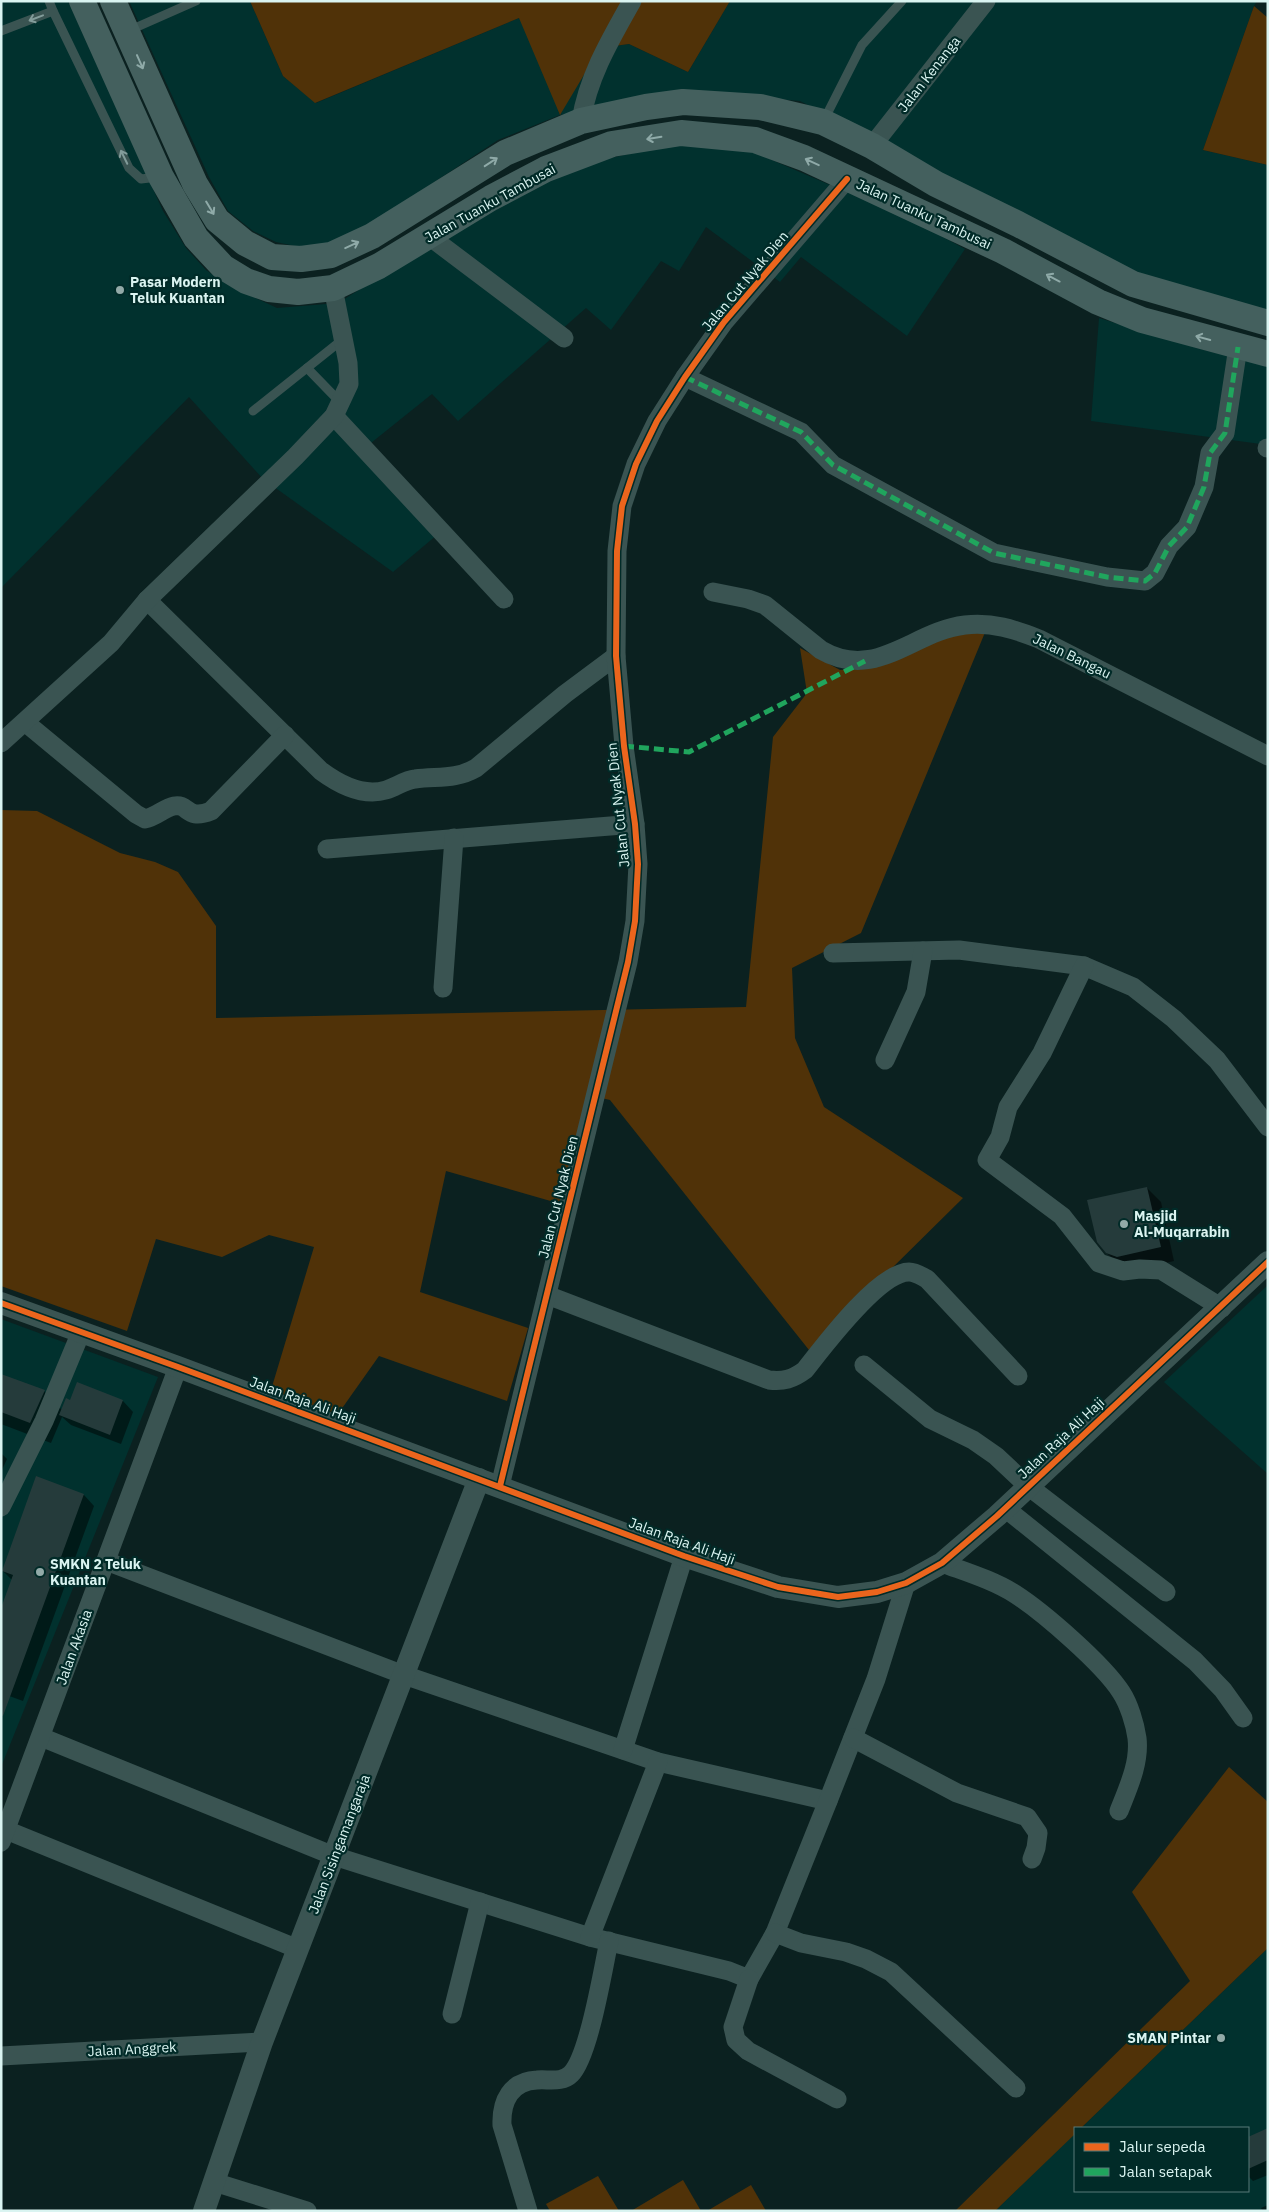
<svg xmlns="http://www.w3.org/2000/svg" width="1269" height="2212" font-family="'IBM Plex Sans',sans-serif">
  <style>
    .built { fill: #01312e }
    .green { fill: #503208 }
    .shadow { fill: #0007 }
    .building { fill: #253b3b }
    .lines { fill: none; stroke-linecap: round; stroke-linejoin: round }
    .service { stroke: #3a5452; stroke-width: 9 }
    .minor { stroke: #3a5452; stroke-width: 19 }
    .tertiary { stroke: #3a5452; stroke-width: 22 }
    .secondary { stroke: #44605e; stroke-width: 26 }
    .quiet { stroke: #20a55d; stroke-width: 5; stroke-dasharray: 10 5; stroke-linecap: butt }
    .cycleway-casing { stroke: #012b28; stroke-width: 9 }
    .cycleway { stroke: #eb651d; stroke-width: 6 }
    .oneway { stroke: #829c9a }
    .oneway2 { stroke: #8faaa8 }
    .poi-dot { fill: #92aaa8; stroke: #012b28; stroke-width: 2 }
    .labels { text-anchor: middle; stroke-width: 4.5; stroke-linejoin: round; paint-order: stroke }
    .street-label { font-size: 14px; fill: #daf4f1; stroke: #012b28 }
    .poi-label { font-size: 14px; font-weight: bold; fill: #daf4f1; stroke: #012b28; text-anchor: start }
  </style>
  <rect width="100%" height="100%" fill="#0b2120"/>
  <g class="built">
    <path d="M1 1H68L163 211 186 248 206 270 228 285 277 308 338 303 440 239 570 167 669 145 746 149 914 221 965 249 907 336 801 257 780 282 706 227 679 271 661 261 611 330 586 308 458 421 432 394 366 447 444 529 393 572 263 479 189 397 1 588Z"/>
    <path d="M129 1H250L283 76 316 103 519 18 600 48 629 44 688 72 730 1H1257L1254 6 1203 150 1268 165V313L1176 288 1121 265 800 101 764 98 678 93 560 115 498 140 368 226 330 244 304 248 276 242 253 231 228 211 209 177Z"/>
    <path d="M1099 318 1204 350 1268 365V445L1091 421Z"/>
    <path d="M1268 1285V1474L1164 1382Z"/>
    <path d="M1 1319 158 1377 1 1767Z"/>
    <path d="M1268 1948V2211H995L1075 2133V2191H1248V2128H1081Z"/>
  </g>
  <g class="green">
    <path d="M250 1H730L688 72 629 44 600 48 560 115 519 18 315 103 283 76Z"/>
    <path d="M1254 6 1268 18V165L1203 150Z"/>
    <path d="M986 630 861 933 792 968 795 1038 824 1107 963 1198 809 1350 610 1100 589 1095 561 1204 446 1171 420 1292 528 1328 507 1401 379 1356 338 1414 271 1390 314 1247 269 1235 222 1257 156 1239 127 1331 1 1286V810L37 811 120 853 155 862 178 872 216 926V1018L746 1007 773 737 807 693 800 648 840 670 868 668 956 631Z"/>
    <path d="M1229 1767 1268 1802V1948L1081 2128H1075V2134L995 2211H955L1190 1981 1132 1892Z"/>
    <path d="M598 2176 619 2211H550L546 2204Z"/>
    <path d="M683 2180 701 2211H631Z"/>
    <path d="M751 2185 766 2211H707Z"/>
  </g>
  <g class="shadow">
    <path d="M1147 1188 1161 1202 1174 1261 1132 1271 1121 1267 1107 1253Z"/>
    <path d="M1 1375 44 1391 62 1410 71 1402 77 1384 123 1401 133 1412 121 1444 71 1425 62 1417 51 1443 1 1424Z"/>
    <path d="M1 1453 7 1459 1 1472Z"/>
    <path d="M37 1478 84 1495 94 1506 23 1701 1 1693 13 1581 3 1571Z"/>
    <path d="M1268 2129V2175L1253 2181 1248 2176V2138Z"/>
    <path d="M1268 2205V2211H1263L1261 2208Z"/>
  </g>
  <g class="building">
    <path d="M1147 1187 1161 1247 1117 1257 1106 1253 1097 1242 1087 1200Z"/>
    <path d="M1 1374 45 1390 30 1423 1 1412Z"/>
    <path d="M77 1382 123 1400 110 1435 59 1415 66 1398 70 1400Z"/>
    <path d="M36 1476 84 1494 3 1716 1 1715V1608L13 1575 2 1571Z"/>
    <path d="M1268 2128V2160L1248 2169V2137Z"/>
  </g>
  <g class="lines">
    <g class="service">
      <path d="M49 1 53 11"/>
      <path d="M1 31 53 11 129 168 141 179 158 177"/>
      <path d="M128 31 196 1"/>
      <path d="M824 120 862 45 902 1"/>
      <path d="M307 368 341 403"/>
      <path d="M253 411 342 340"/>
    </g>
    <g class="minor">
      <path d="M581 121C588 77 610 40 632 1"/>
      <path d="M872 146 986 1"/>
      <path d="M429 236 564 338"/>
      <path d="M685 377 801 432 833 465 994 553 1107 577 1145 581 1155 573 1169 546 1187 527 1204 487 1210 453 1225 433 1238 347"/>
      <path d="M334 416 504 599"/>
      <path d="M1267 448H1268"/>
      <path d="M713 592 748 599 765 605 821 650C876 682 913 631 965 625 992 622 1014 629 1039 639L1268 756"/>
      <path d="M147 600 321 771C340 785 363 797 386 790 396 787 405 780 415 779 438 776 455 780 476 768L565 694 616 656"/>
      <path d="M26 723 136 814 145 819C156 817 164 808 174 806 189 803 186 821 211 811L285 735"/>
      <path d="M1 743 111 643 147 600 295 457 334 416 349 384 348 363 333 288"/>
      <path d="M327 849 635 824"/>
      <path d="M833 953 959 950 1084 966 1133 987 1174 1019 1217 1060 1268 1127"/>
      <path d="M1084 966 1042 1053 1008 1107 1000 1137 987 1160 1062 1216 1099 1263 1123 1271 1140 1269 1161 1270 1222 1308"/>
      <path d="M443 988 454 838"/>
      <path d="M885 1060 916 992 923 951"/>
      <path d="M547 1295 769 1380C783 1382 793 1379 805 1370 823 1347 879 1272 909 1272 916 1272 921 1276 927 1279L1018 1376"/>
      <path d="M864 1365 930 1419 973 1440 996 1456 1028 1486 1166 1592"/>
      <path d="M500 1486 628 962 635 921 638 864 635 824 624 746 616 656 617 551 622 506 636 464 657 421 685 377 724 322 847 179"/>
      <path d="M1 1507 44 1421 81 1332"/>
      <path d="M1005 1508 1195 1661 1223 1690 1243 1718"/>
      <path d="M106 1561 404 1675 623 1750 658 1762 828 1801"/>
      <path d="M942 1563C966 1572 993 1580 1015 1594 1043 1612 1103 1664 1121 1692 1129 1704 1135 1724 1137 1738 1140 1763 1128 1788 1119 1811"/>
      <path d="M41 1737 334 1856 590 1937 729 1971 749 1979 775 1933 828 1801 876 1679 906 1583"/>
      <path d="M853 1738 957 1793 1027 1817 1038 1833 1036 1848 1032 1859"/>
      <path d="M623 1750 684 1556"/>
      <path d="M6 1830 298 1949"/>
      <path d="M1 1842 178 1367"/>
      <path d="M775 1933 801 1943 846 1952 866 1959 891 1972 1016 2088"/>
      <path d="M590 1937 658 1762"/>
      <path d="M749 1979 733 2027 736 2040 748 2051 837 2099"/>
      <path d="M452 2014 480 1902"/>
      <path d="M1 2056 262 2042"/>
      <path d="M214 2182 307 2211"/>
      <path d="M528 2211 502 2125C501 2101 511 2081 537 2080 549 2079 562 2083 571 2074 589 2056 603 1969 609 1941"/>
    </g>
    <g class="tertiary">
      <path d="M1 1303 178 1367 684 1556 778 1587 838 1597 877 1592 906 1583 942 1563 997 1516 1268 1262"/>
      <path d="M204 2211 262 2042 479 1479"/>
    </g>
    <g class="secondary">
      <path d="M82 1 161 177 196 238 223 267 246 281 269 289 298 292 333 288 379 266 491 198 546 169 612 144 681 133 755 140 804 158 1003 251 1098 302 1142 320 1268 354"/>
      <path d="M113 1 195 184 217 220 245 243 272 257 301 259 331 255 372 236 505 153 581 121 646 107 683 102 760 107 823 122 872 146 936 184 1018 224 1133 284 1268 323"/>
    </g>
    <g class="quiet">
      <path d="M685 377 801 432 833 465 994 553 1107 577 1145 581 1155 573 1169 546 1187 527 1204 487 1210 453 1225 433 1238 347"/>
      <path d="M624 746 689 752 865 661"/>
    </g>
    <defs>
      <g id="cycleway">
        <path d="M1 1303 178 1367 684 1556 778 1587 838 1597 877 1592 906 1583 942 1563 997 1516 1268 1262"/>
        <path d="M500 1486 628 962 635 921 638 864 635 824 624 746 616 656 617 551 622 506 636 464 657 421 685 377 724 322 847 179"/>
      </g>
    </defs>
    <use href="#cycleway" class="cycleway-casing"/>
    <use href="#cycleway" class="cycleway"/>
  </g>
  <defs><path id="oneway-shaft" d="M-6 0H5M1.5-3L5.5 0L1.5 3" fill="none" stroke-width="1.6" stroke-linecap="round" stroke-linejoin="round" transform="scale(1.25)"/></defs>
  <g class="oneway">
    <use href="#oneway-shaft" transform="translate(36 18) rotate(159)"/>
    <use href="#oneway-shaft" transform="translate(124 157) rotate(-116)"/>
  </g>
  <g class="oneway2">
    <use href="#oneway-shaft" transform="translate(140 62) rotate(66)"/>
    <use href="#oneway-shaft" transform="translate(654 138) rotate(171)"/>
    <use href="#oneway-shaft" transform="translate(491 162) rotate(-33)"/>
    <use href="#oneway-shaft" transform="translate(812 162) rotate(-155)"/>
    <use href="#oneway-shaft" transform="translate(210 208) rotate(59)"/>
    <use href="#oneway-shaft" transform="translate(352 245) rotate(-25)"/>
    <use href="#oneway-shaft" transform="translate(1053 278) rotate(-152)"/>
    <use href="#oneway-shaft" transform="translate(1203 338) rotate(-165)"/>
  </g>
  <g class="poi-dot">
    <circle cx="120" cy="290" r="5"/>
    <circle cx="1124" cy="1224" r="5"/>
    <circle cx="40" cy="1572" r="5"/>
    <circle cx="1221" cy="2038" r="5"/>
  </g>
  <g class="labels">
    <g class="street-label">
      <text transform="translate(929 74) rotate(-52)" y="5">Jalan Kenanga</text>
      <text transform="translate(490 203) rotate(-29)" y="5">Jalan Tuanku Tambusai</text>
      <text transform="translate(924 214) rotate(25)" y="5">Jalan Tuanku Tambusai</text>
      <text transform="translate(745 281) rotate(-50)" y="5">Jalan Cut Nyak Dien</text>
      <text transform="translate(1072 656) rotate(26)" y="5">Jalan Bangau</text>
      <text transform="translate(618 805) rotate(-96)" y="5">Jalan Cut Nyak Dien</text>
      <text transform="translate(558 1197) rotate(-76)" y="5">Jalan Cut Nyak Dien</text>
      <text transform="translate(303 1400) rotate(20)" y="5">Jalan Raja Ali Haji</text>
      <text transform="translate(1061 1438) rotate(-43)" y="5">Jalan Raja Ali Haji</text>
      <text transform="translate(682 1541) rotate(20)" y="5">Jalan Raja Ali Haji</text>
      <text transform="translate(74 1647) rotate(-70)" y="5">Jalan Akasia</text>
      <text transform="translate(339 1844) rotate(-69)" y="5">Jalan Sisingamangaraja</text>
      <text transform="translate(132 2049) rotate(-3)" y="5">Jalan Anggrek</text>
    </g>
    <g class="poi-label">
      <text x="130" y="287">Pasar Modern<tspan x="130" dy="16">Teluk Kuantan</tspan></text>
      <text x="1134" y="1221">Masjid<tspan x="1134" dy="16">Al-Muqarrabin</tspan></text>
      <text x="50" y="1569">SMKN 2 Teluk<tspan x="50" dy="16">Kuantan</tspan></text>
      <text x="1211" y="2043" text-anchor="end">SMAN Pintar</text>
    </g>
  </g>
  <rect width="1269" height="2212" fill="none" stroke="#daf4f1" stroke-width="5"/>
  <rect x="1074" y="2127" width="175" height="65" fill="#012b28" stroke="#587b78"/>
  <rect x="1084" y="2143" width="25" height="8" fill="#eb651d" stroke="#587b78"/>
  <text x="1119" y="2152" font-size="15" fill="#daf4f1">Jalur sepeda</text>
  <rect x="1084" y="2168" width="25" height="8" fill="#20a55d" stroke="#587b78"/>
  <text x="1119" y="2177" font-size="15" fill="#daf4f1">Jalan setapak</text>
</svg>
